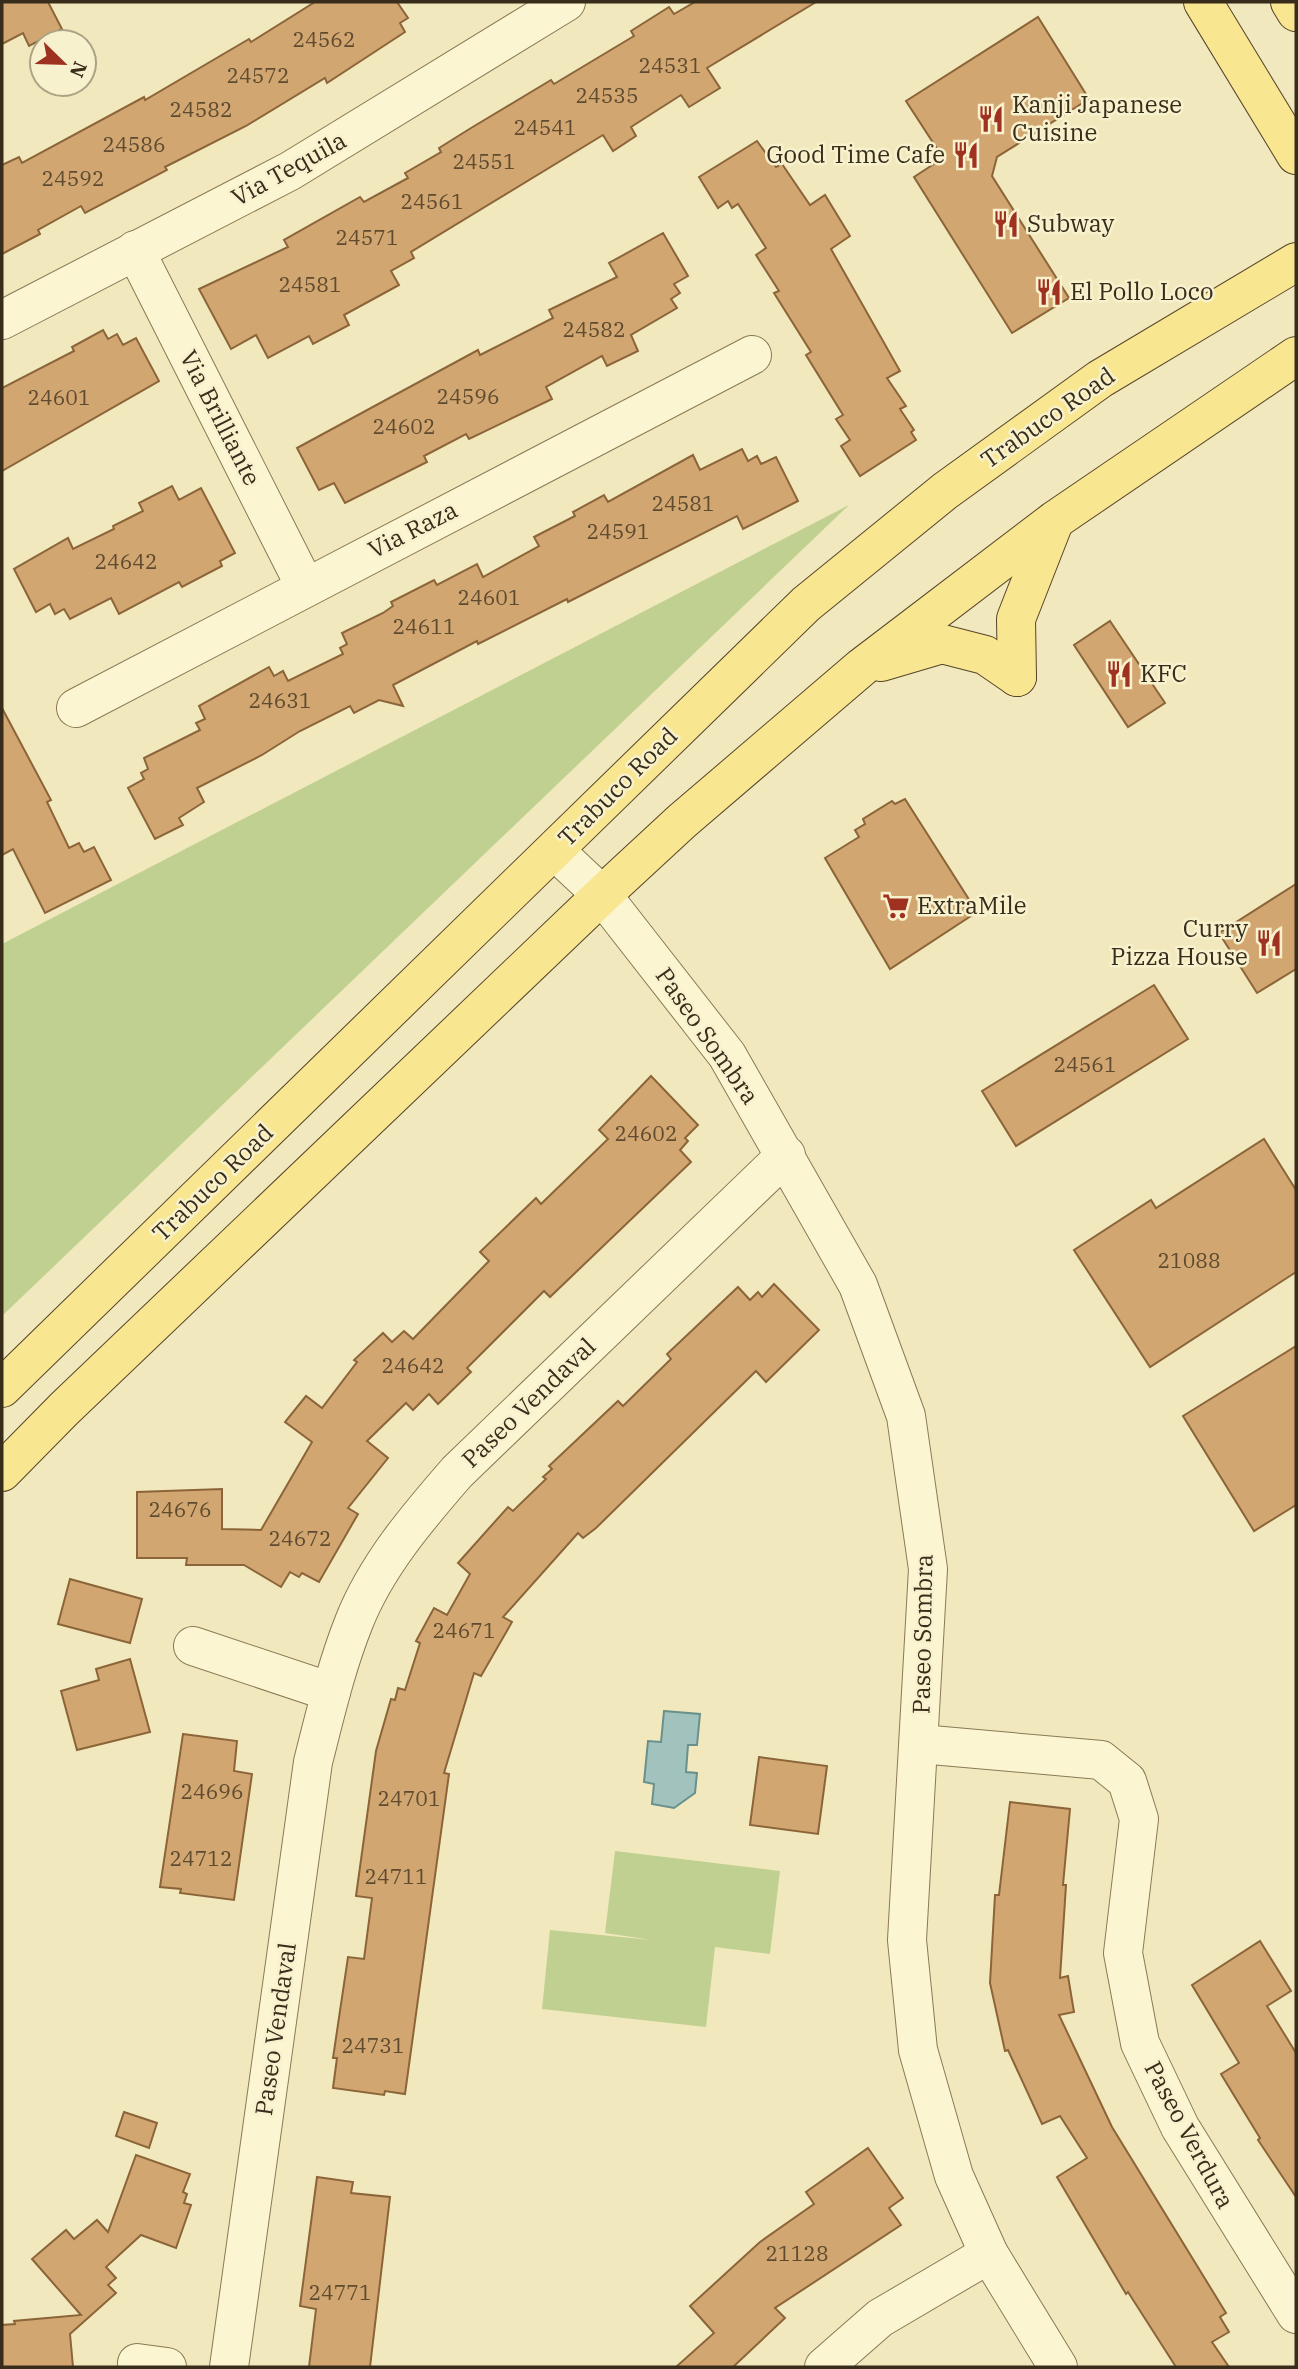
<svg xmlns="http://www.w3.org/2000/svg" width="1298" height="2369" font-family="'IBM Plex Serif',serif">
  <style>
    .green { fill: #c0d090 }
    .water { fill: #a1c2bd; stroke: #68908c; stroke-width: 2 }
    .building { fill: #d2a670; stroke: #8b6539; stroke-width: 2 }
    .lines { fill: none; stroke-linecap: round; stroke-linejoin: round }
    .minor-casing { stroke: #8a7955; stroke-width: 40 }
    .major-casing { stroke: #57452a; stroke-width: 40 }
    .minor { stroke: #fbf5d1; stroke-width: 38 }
    .major { stroke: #f8e691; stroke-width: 38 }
    .labels { text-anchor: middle; stroke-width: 5; stroke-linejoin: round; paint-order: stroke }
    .number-label { font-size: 21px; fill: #5e4b30 }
    .poi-label { font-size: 24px; fill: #382d1b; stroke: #f8f1cd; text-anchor: start }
    .street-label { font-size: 24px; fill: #382d1b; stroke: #f8f1cd }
  </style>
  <rect width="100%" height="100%" fill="#f1e9bd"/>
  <g class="green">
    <path d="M849 505 2 1316V944Z"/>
    <path d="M615 1851 780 1871 770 1954 715 1947 706 2027 542 2009 550 1930 652 1940 605 1933Z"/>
  </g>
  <path class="water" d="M664 1711 700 1714 697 1745H688L686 1772 697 1773 695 1793 674 1808 652 1804 654 1784 644 1782 648 1741 661 1742Z"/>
  <g class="building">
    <path d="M2 2H48L62 29 29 46 23 33 2 44Z"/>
    <path d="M315 2H397L408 18 400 23 405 32 327 83 325 78 246 126 165 167 167 170 85 213 81 206 38 230 40 234 2 254V165L19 157 22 163 144 97 145 100 249 39 251 42Z"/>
    <path d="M695 2H816L707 68 720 88 689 107 681 95 631 127 636 136 613 151 603 135 411 252 414 258 391 271 399 285 344 315 349 325 313 344 309 336 268 358 256 335 231 349 199 289 288 247 284 240 360 197 364 202 408 178 405 173 441 152 439 148 471 128 551 80 554 84 634 36 631 31 669 7 674 14Z"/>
    <path d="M1038 17 1089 99 997 157 992 176 1069 298 1012 333 914 177 943 158 906 101Z"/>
    <path d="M757 141 776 167 782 164 810 205 825 195 850 236 831 249 900 371 887 378 906 406 900 409 914 430 911 432 916 440 860 476 841 446 850 440 836 419 843 415 806 355 811 352 774 293 779 291 756 255 766 248 738 204 732 208 728 201 718 208 699 177Z"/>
    <path d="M663 233 688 276 674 284 680 293 671 299 677 308 631 335 638 351 607 366 602 356 546 387 552 399 469 439 466 434 424 456 427 462 345 503 334 483 319 490 297 448 478 350 480 355 553 318 549 310 617 277 609 263Z"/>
    <path d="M103 330 108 339 117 334 123 345 136 338 159 381 2 471V388L74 351 72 347Z"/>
    <path d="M742 449 748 461 757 456 761 464 776 457 798 501 743 529 737 516 568 602 567 599 478 644 477 641 393 685 403 706 379 700 354 713 350 706 300 731 262 755 197 788 204 802 179 818 183 825 155 839 128 788 144 779 141 773 148 769 144 758 200 730 196 723 205 719 199 706 269 667 274 676 283 671 288 681 343 654 340 648 347 644 342 633 383 613 393 606 391 602 434 580 437 585 477 564 483 577 539 546 534 537 575 516 573 512 604 495 608 502 693 455 700 470Z"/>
    <path d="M172 486 179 500 201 488 235 553 220 561 222 566 182 587 179 582 119 614 111 598 70 619 64 609 55 614 50 604 36 612 14 569 68 538 73 549 114 529 113 526 143 511 139 503Z"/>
    <path d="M1110 621 1165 703 1128 727 1074 645Z"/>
    <path d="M2 708 51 800 47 802 69 848 79 843 84 852 94 847 111 880 45 913 13 849 2 855Z"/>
    <path d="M905 799 977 912 890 969 825 858 859 837 855 830 865 824 863 819 892 801 895 804Z"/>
    <path d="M1296 884V969L1257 993 1219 933Z"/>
    <path d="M1154 985 1188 1039 1016 1146 982 1091Z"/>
    <path d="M651 1076 698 1125 685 1138 688 1141 680 1150 691 1162 550 1297 544 1291 467 1368 471 1372 438 1404 429 1394 413 1410 406 1403 367 1441 388 1458 348 1508 358 1514 319 1582 302 1573 299 1577 290 1572 281 1587 244 1565H186L187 1558H137V1492L222 1489V1529L261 1530 312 1442 285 1422 306 1396 322 1408 357 1362 354 1360 383 1333 392 1342 404 1331 413 1339 489 1261 480 1252 536 1198 541 1204 608 1139 599 1130Z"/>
    <path d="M1264 1139 1296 1190V1272L1150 1367 1074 1250 1151 1200 1156 1208Z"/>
    <path d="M774 1284 819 1330 766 1382 756 1371 596 1528 583 1538 578 1533 503 1617 512 1622 481 1676 474 1673 444 1773 449 1774 405 2094 385 2091 384 2095 333 2088 337 2058H333L348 1957 364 1959 372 1898 356 1896 376 1751 391 1699 395 1700 398 1688 405 1690 420 1643 416 1641 434 1608 447 1615 470 1574 458 1563 508 1507 513 1511 546 1479 543 1477 552 1469 549 1466 618 1401 623 1406 671 1359 667 1354 738 1287 750 1300 758 1292 762 1297Z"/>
    <path d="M1296 1346V1505L1254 1531 1183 1416Z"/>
    <path d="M70 1579 142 1599 130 1643 58 1624Z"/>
    <path d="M130 1659 150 1732 77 1750 61 1691 99 1680 96 1669Z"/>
    <path d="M183 1734 237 1741 234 1771 252 1774 234 1900 180 1893 181 1889 160 1887Z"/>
    <path d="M759 1757 827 1766 818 1834 750 1825Z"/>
    <path d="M1010 1802 1070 1809 1063 1885H1066L1060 1978 1068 1976 1074 2012 1059 2015 1112 2127 1226 2313 1220 2317 1229 2332 1212 2342 1229 2367H1176L1128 2292 1126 2294 1057 2177 1087 2158 1060 2116 1042 2124 1008 2050 1005 2051 990 1983 995 1895H999Z"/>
    <path d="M1260 1941 1291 1991 1267 2006 1296 2053V2197L1258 2140 1260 2138 1221 2074 1239 2063 1192 1985Z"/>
    <path d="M124 2112 157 2123 149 2148 116 2136Z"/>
    <path d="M868 2148 903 2198 889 2208 901 2225 775 2308 785 2318 733 2367H676L714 2333 690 2306 760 2242 814 2204 806 2192Z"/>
    <path d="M136 2155 190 2174 183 2192 187 2194 184 2203 191 2205 176 2248 141 2235 106 2267 116 2278 108 2285 116 2293 70 2334 73 2367H2V2325L15 2324 14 2321 81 2315 32 2259 66 2230 74 2239 97 2220 108 2232Z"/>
    <path d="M317 2177 353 2182 351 2193 390 2197 370 2367H309L316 2309 300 2306Z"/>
  </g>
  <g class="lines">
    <defs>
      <g id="minor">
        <path d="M135 250 305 586"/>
        <path d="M2 320 290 171 566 2"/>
        <path d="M76 708 752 355"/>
        <path d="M555 851 602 895 727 1055 858 1285 906 1416 928 1569 907 1940 918 2050 954 2176 989 2254 1058 2367"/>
        <path d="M193 1646 331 1692"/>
        <path d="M920 1744 1101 1760 1127 1781 1139 1819 1123 1953 1140 2043 1180 2127 1296 2314"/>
        <path d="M137 2363 167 2367"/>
        <path d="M229 2367 313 1762C325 1715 336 1667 354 1622 376 1566 417 1518 457 1472L786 1155"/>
        <path d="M824 2367 880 2318 989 2254"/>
      </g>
      <g id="major">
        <path d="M1203 2 1296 155"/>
        <path d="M1290 2 1296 12"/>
        <path d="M881 662 942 644 985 655 1017 677"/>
        <path d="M1017 677 1016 619 1054 522"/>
        <path d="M2 1388 806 604 945 491 1100 379 1296 262"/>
        <path d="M2 1472 64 1409 602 895 682 821 862 667 1055 520 1296 356"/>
      </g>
    </defs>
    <use href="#minor" class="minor-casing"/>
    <use href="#major" class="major-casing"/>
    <use href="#minor" class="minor"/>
    <use href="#major" class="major"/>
  </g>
  <defs>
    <symbol id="restaurant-bare" viewBox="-9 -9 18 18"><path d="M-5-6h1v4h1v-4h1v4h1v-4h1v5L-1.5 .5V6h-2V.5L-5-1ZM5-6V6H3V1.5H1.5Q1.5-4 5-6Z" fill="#9e3120" stroke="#f8f1cd" stroke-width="2.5" paint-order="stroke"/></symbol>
    <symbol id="supermarket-bare" viewBox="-9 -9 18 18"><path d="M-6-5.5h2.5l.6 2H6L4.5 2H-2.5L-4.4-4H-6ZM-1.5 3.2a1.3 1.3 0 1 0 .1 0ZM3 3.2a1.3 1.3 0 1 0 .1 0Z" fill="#9e3120" stroke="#f8f1cd" stroke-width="2.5" paint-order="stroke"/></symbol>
  </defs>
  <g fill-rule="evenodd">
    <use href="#restaurant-bare" x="972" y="100" width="38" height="38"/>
    <use href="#restaurant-bare" x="947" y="136" width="38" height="38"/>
    <use href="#restaurant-bare" x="987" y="205" width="38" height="38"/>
    <use href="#restaurant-bare" x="1030" y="273" width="38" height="38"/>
    <use href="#restaurant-bare" x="1100" y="655" width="38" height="38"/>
    <use href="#supermarket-bare" x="877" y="887" width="38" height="38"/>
    <use href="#restaurant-bare" x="1250" y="924" width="38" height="38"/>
  </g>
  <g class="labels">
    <g class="number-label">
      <text x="324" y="47">24562</text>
      <text x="670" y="73">24531</text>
      <text x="258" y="83">24572</text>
      <text x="607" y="103">24535</text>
      <text x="201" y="117">24582</text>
      <text x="545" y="135">24541</text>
      <text x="134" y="152">24586</text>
      <text x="484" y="169">24551</text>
      <text x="73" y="186">24592</text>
      <text x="432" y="209">24561</text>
      <text x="367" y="245">24571</text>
      <text x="310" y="292">24581</text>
      <text x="594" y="337">24582</text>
      <text x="468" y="404">24596</text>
      <text x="59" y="405">24601</text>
      <text x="404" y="434">24602</text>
      <text x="683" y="511">24581</text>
      <text x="618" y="539">24591</text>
      <text x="126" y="569">24642</text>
      <text x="489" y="605">24601</text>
      <text x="424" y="634">24611</text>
      <text x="280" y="708">24631</text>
      <text x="1085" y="1072">24561</text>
      <text x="646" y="1141">24602</text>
      <text x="1189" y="1268">21088</text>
      <text x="413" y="1373">24642</text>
      <text x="180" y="1517">24676</text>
      <text x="300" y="1546">24672</text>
      <text x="464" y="1638">24671</text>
      <text x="212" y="1799">24696</text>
      <text x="409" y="1806">24701</text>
      <text x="201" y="1866">24712</text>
      <text x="396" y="1884">24711</text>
      <text x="373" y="2053">24731</text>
      <text x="797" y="2261">21128</text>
      <text x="340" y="2300">24771</text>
    </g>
    <g class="poi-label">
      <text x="1012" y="113">Kanji Japanese<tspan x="1012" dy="28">Cuisine</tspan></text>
      <text x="945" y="163" text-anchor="end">Good Time Cafe</text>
      <text x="1027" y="232">Subway</text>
      <text x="1070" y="300">El Pollo Loco</text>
      <text x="1140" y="682">KFC</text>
      <text x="917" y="914">ExtraMile</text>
      <text x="1248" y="937" text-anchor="end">Curry<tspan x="1248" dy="28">Pizza House</tspan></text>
    </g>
    <g class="street-label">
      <text transform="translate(289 169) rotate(-29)" y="8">Via Tequila</text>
      <text transform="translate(220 418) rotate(63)" y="8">Via Brilliante</text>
      <text transform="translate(1048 418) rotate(-35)" y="8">Trabuco Road</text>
      <text transform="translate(413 530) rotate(-27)" y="8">Via Raza</text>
      <text transform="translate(618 787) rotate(-45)" y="8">Trabuco Road</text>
      <text transform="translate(707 1036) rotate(55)" y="8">Paseo Sombra</text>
      <text transform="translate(213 1183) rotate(-44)" y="8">Trabuco Road</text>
      <text transform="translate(529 1403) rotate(-44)" y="8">Paseo Vendaval</text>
      <text transform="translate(923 1634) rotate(-89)" y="8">Paseo Sombra</text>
      <text transform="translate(276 2029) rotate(-82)" y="8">Paseo Vendaval</text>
      <text transform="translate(1189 2135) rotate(62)" y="8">Paseo Verdura</text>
    </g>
  </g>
  <rect width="1298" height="2369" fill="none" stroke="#382d1b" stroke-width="7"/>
  <g transform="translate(63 63) rotate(113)"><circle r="33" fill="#f8f1cd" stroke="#aba386" stroke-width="2"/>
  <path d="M0-5L12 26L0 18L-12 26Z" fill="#9e3120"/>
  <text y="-10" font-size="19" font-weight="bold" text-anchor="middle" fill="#382d1b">N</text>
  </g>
</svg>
